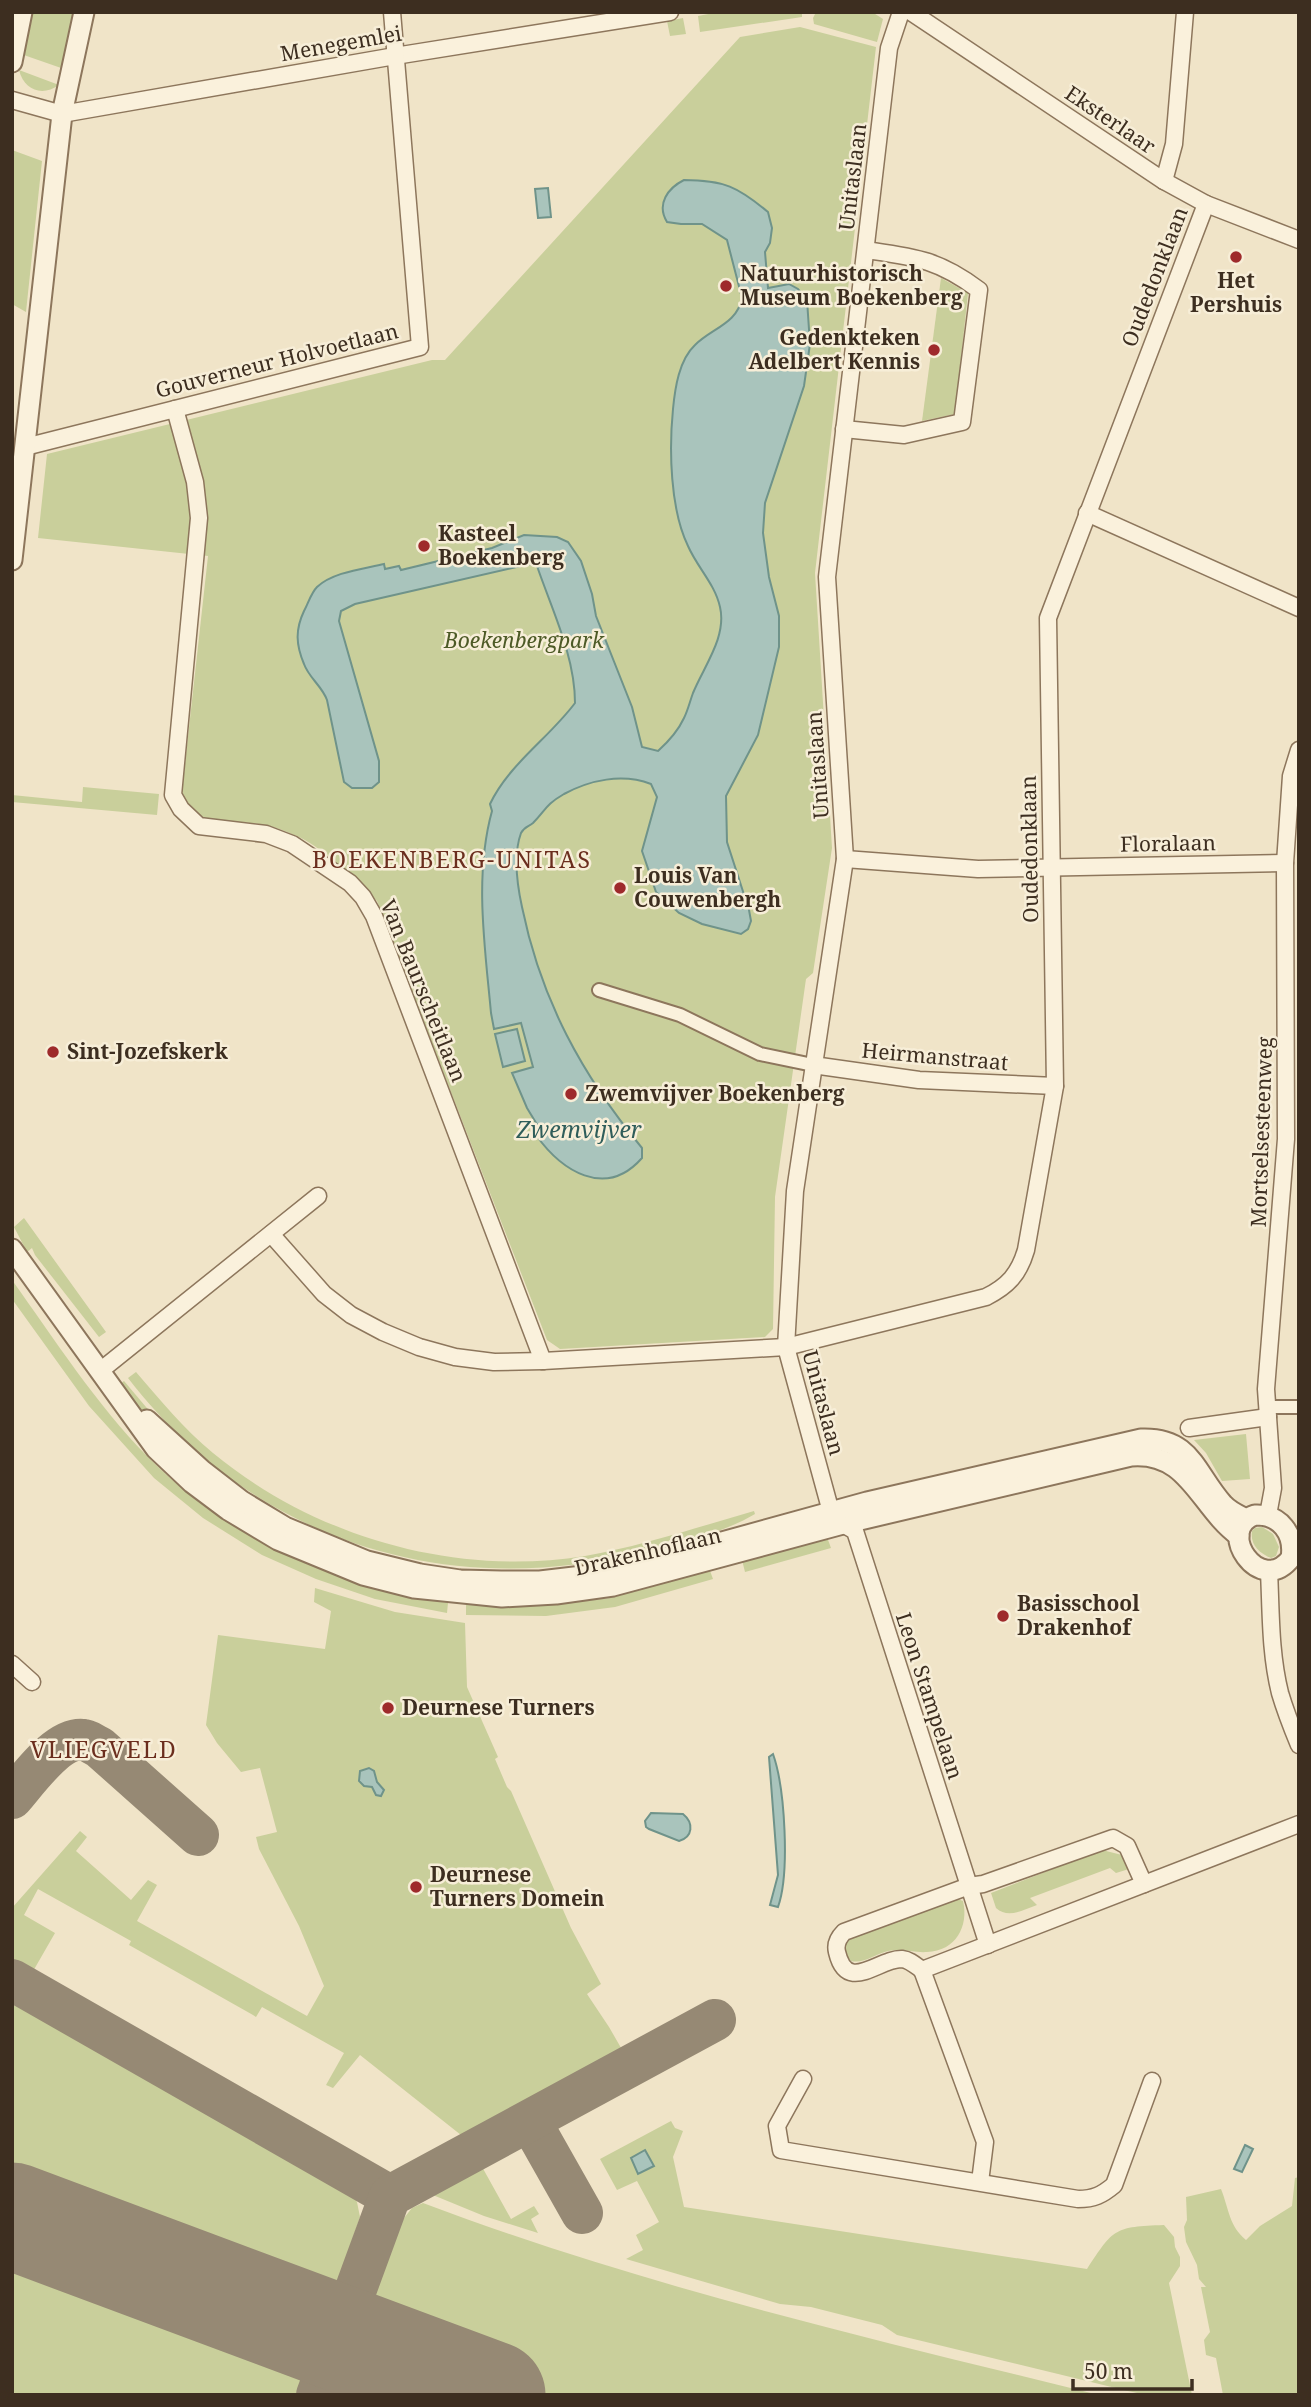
<svg xmlns="http://www.w3.org/2000/svg" width="1311" height="2407" font-family="'Noto Serif',serif">
  <style>
    .green { fill: #c9cf9b }
    .water { fill: #a9c4bc; stroke: #6f938a; stroke-width: 2 }
    .lines { fill: none; stroke-linecap: round; stroke-linejoin: round }
    .taxiway { stroke: #968974; stroke-width: 42 }
    .runway { stroke: #968974; stroke-width: 107 }
    .pedestrian-casing { stroke: #8d765c; stroke-width: 16 }
    .minor-casing { stroke: #8d765c; stroke-width: 19 }
    .tertiary-casing { stroke: #8d765c; stroke-width: 23 }
    .pedestrian { stroke: #faf1dc; stroke-width: 12 }
    .minor { stroke: #faf1dc; stroke-width: 16 }
    .tertiary { stroke: #faf1dc; stroke-width: 19 }
    .poi-dot { fill: #9e2a2b; stroke: #f7eed8; stroke-width: 2.5 }
    .labels { text-anchor: middle; stroke-width: 5; stroke-linejoin: round; paint-order: stroke }
    .street-label { font-size: 21px; fill: #3d2e20; stroke: #f7eed8 }
    .poi-label { font-size: 21px; font-weight: bold; fill: #3d2e20; stroke: #f7eed8; text-anchor: start }
    .park-label { font-size: 21px; font-style: italic; fill: #4d5a26; stroke: #f7eed8 }
    .neighbourhood-label { font-size: 23px; letter-spacing: 2px; fill: #6b2e1e; stroke: #f7eed8 }
    .water-label { font-size: 23px; font-style: italic; fill: #2f5d5a; stroke: #f7eed8 }
  </style>
  <rect width="100%" height="100%" fill="#f0e4c8"/>
  <g class="green">
    <path d="M27 12H79L64 69 18 53Z"/>
    <path d="M719 12H802V17L700 32 698 16Z"/>
    <path d="M816 12H872L883 19 877 42 814 24 813 18Z"/>
    <path d="M683 18 686 34 670 36 667 21Z"/>
    <path d="M800 27 876 47 815 573 832 848 813 973 806 979 775 1197 773 1329 765 1337 560 1349 547 1340 377 901C358 884 323 848 301 838 290 833 277 827 265 825 233 818 193 831 182 791L208 556 38 538 47 454 432 360H445L740 37Z"/>
    <path d="M19 70 59 85C42 97 24 90 19 70Z"/>
    <path d="M12 150 42 161 26 312 12 304Z"/>
    <path d="M941 278 968 293 955 414 922 421Z"/>
    <path d="M83 787 159 794 157 815 12 802V795L82 802Z"/>
    <path d="M24 1218 106 1332 99 1337 35 1255 32 1248 27 1252 14 1227Z"/>
    <path d="M12 1280C55 1340 96 1404 148 1457 228 1539 336 1585 448 1603L447 1613 375 1599 316 1579 262 1555 203 1518 154 1478 89 1406 12 1299Z"/>
    <path d="M136 1372C160 1400 184 1429 213 1453 315 1537 454 1577 585 1556 642 1546 698 1527 754 1511L755 1514C721 1534 682 1542 645 1551 446 1602 254 1541 128 1378Z"/>
    <path d="M124 1381 157 1420 152 1424 120 1384Z"/>
    <path d="M1246 1434 1250 1479 1222 1481 1206 1453 1194 1440Z"/>
    <path d="M1262 1527 1273 1534 1279 1547 1276 1556 1271 1558C1259 1553 1250 1545 1252 1531L1255 1528Z"/>
    <path d="M827 1537 831 1548 745 1572 742 1560Z"/>
    <path d="M709 1568 713 1579 615 1607 546 1616 466 1615V1604L546 1605 610 1598Z"/>
    <path d="M315 1588 395 1612 465 1623 467 1687 498 1757 495 1759 507 1787 511 1791 571 1928 601 1984 587 1994 609 2027 624 2053 466 2139 360 2055 333 2088 326 2085 344 2053 262 2007 256 2017 253 2015 129 1945 131 1941 38 1889 24 1915 55 1933 32 1973 12 1962V1908L80 1831 87 1837 76 1851 131 1900 148 1880 157 1885 137 1921 307 2016 324 1986 299 1926 259 1849 256 1837 277 1832 260 1768 241 1772 217 1743 206 1725 218 1635 325 1649 331 1611 314 1602Z"/>
    <path d="M1102 1850 1122 1855 1129 1869 1116 1873 1110 1868 1030 1898 1037 1905C1023 1910 1008 1919 996 1908L991 1893Z"/>
    <path d="M955 1898 963 1901C969 1926 956 1951 927 1952 914 1953 901 1948 888 1951 875 1954 864 1964 851 1961L845 1954V1943L850 1939Z"/>
    <path d="M12 1998 348 2186 357 2202 360 2217 299 2395H12Z"/>
    <path d="M671 2121 675 2128 683 2131 673 2157 684 2207 1087 2269C1114 2228 1114 2227 1164 2225L1174 2237 1175 2247 1180 2257V2266L1169 2283 1192 2395H1146L1128 2391 897 2335 882 2325 811 2307 780 2304 626 2259 643 2250 636 2235 659 2222 637 2181 617 2190 600 2159Z"/>
    <path d="M481 2165 511 2219 534 2206 539 2214 531 2219 538 2233 484 2216 428 2193Z"/>
    <path d="M1299 2177V2395H1223L1216 2358 1206 2355 1204 2340 1210 2332 1201 2287H1206L1199 2279 1197 2265 1186 2242 1184 2227 1187 2220 1186 2197 1221 2189C1229 2209 1229 2226 1246 2240L1260 2226 1292 2206 1295 2178Z"/>
    <path d="M423 2203C642 2286 872 2339 1099 2395H336L396 2228 412 2208Z"/>
  </g>
  <g class="water">
    <path d="M684 180C724 180 738 187 768 212L772 228 770 243 765 252 768 288 789 284 798 289 807 300 810 344 804 386 765 503 763 533 769 577 779 616V647L758 735 726 796 727 842 749 910 751 921 748 929 741 934 702 924 679 913 656 892 642 851 657 797 651 784C622 773 590 780 564 794 545 805 546 810 533 823 528 827 524 827 521 833 513 855 517 884 522 907 541 1000 582 1075 642 1148V1158C605 1200 561 1170 536 1135L541 1131 527 1108 512 1073 533 1067 521 1023 494 1029 491 1013C485 947 474 876 492 811L490 804C509 764 549 738 575 703 575 656 552 610 537 566L530 564 355 604 341 611 339 621 379 761V782L372 788H352L344 782 327 700C322 686 309 678 304 664 296 645 295 630 304 611 308 604 311 593 317 587 333 572 363 569 384 564L385 569 399 566 401 570 492 548 524 535 557 537 568 542 581 561 592 594 596 616 632 707 642 747 658 751C668 742 678 731 684 718 688 710 690 701 693 693 704 666 727 637 720 607 715 584 697 567 688 546 670 509 669 449 673 409 675 388 679 360 695 345 712 328 737 324 742 298L727 240 702 224H681L667 222C656 204 668 188 684 180Z"/>
    <path d="M548 188 551 217 538 218 535 189Z"/>
    <path d="M517 1029 525 1061 503 1067 495 1034Z"/>
    <path d="M773 1754C785 1788 790 1873 778 1907L770 1905 778 1875 769 1757Z"/>
    <path d="M369 1768 374 1771 377 1782 384 1790 381 1796 376 1795 372 1787 364 1786 359 1781 360 1771Z"/>
    <path d="M651 1813 683 1814C694 1823 693 1837 679 1841L649 1829 646 1827 645 1821Z"/>
    <path d="M1245 2145 1253 2149 1242 2172 1234 2169Z"/>
    <path d="M645 2150 654 2166 638 2174 631 2158Z"/>
  </g>
  <g class="lines">
    <g class="taxiway">
      <path d="M12 1798C28 1780 58 1736 84 1740 88 1740 94 1745 99 1747L198 1835"/>
      <path d="M12 1980 390 2196"/>
      <path d="M530 2121 582 2213"/>
      <path d="M317 2395 390 2196 715 2020"/>
    </g>
    <path class="runway" d="M12 2216 492 2395"/>
    <defs>
      <g id="pedestrian">
        <path d="M599 990 680 1015 760 1054 813 1065"/>
        <path d="M1267 1407H1299"/>
      </g>
      <g id="minor">
        <path d="M911 12 1164 181 1206 204 1299 240"/>
        <path d="M12 100 62 114 395 56 670 12"/>
        <path d="M1164 181 1174 144 1185 12"/>
        <path d="M175 409 195 482 199 518 173 795 181 809 199 826 266 834 292 844 350 883 363 897 374 916 543 1361"/>
        <path d="M844 429 904 435 962 422 979 290C938 259 914 257 866 250"/>
        <path d="M25 447 420 347 392 12"/>
        <path d="M1087 513 1299 608"/>
        <path d="M845 859 978 869 1285 863"/>
        <path d="M813 1065 919 1080 1055 1086"/>
        <path d="M271 1234 324 1294 351 1315 383 1332 419 1347 455 1357 494 1362 543 1361 786 1347 986 1297C1008 1286 1019 1274 1026 1250L1055 1086 1048 618 1206 204"/>
        <path d="M100 1371 318 1196"/>
        <path d="M1189 1428 1268 1417"/>
        <path d="M831 1512 786 1347 795 1191 845 859 827 577 889 48 901 12"/>
        <path d="M1268 1515 1273 1488 1266 1389 1286 1139 1285 863 1291 776 1299 750"/>
        <path d="M843 1524 855 1531 988 1945"/>
        <path d="M1269 1571C1271 1612 1270 1653 1280 1693 1285 1710 1292 1728 1299 1745"/>
        <path d="M12 1664 32 1682"/>
        <path d="M922 1970C915 1965 910 1960 902 1959 879 1958 847 1995 837 1952 835 1944 838 1938 844 1932L969 1886 983 1884 1113 1838 1127 1846 1144 1884"/>
        <path d="M922 1970 1299 1824"/>
        <path d="M922 1970 985 2142 980 2182"/>
        <path d="M803 2079 777 2126 781 2150 1078 2199C1094 2199 1102 2195 1114 2185L1152 2081"/>
      </g>
      <g id="tertiary">
        <path d="M12 62 22 12"/>
        <path d="M12 560 62 114 84 12"/>
        <path d="M12 1249 156 1449 192 1483 228 1510 278 1540 363 1575 414 1588 502 1597 556 1594 613 1586 843 1524 1131 1456C1189 1451 1199 1507 1239 1536"/>
        <path d="M147 1420 202 1470 242 1501 285 1527 367 1561 420 1574 460 1580 501 1581H540L591 1575 635 1566 867 1502 1141 1439C1192 1437 1195 1473 1223 1504 1229 1511 1238 1515 1246 1519"/>
        <path d="M1255 1515C1280 1514 1295 1534 1291 1558 1260 1598 1214 1529 1255 1515Z"/>
      </g>
    </defs>
    <use href="#pedestrian" class="pedestrian-casing"/>
    <use href="#minor" class="minor-casing"/>
    <use href="#tertiary" class="tertiary-casing"/>
    <use href="#pedestrian" class="pedestrian"/>
    <use href="#minor" class="minor"/>
    <use href="#tertiary" class="tertiary"/>
  </g>
  <g class="poi-dot">
    <circle cx="1236" cy="257" r="7"/>
    <circle cx="726" cy="286" r="7"/>
    <circle cx="934" cy="350" r="7"/>
    <circle cx="424" cy="546" r="7"/>
    <circle cx="620" cy="888" r="7"/>
    <circle cx="53" cy="1052" r="7"/>
    <circle cx="571" cy="1094" r="7"/>
    <circle cx="1003" cy="1616" r="7"/>
    <circle cx="388" cy="1708" r="7"/>
    <circle cx="416" cy="1887" r="7"/>
  </g>
  <g class="labels">
    <g class="street-label">
      <text transform="translate(341 44) rotate(-10)" y="7">Menegemlei</text>
      <text transform="translate(1110 120) rotate(34)" y="7">Eksterlaar</text>
      <text transform="translate(853 177) rotate(-83)" y="7">Unitaslaan</text>
      <text transform="translate(1155 277) rotate(-69)" y="7">Oudedonklaan</text>
      <text transform="translate(277 361) rotate(-14)" y="7">Gouverneur Holvoetlaan</text>
      <text transform="translate(818 765) rotate(-94)" y="7">Unitaslaan</text>
      <text transform="translate(1168 844) rotate(-1)" y="7">Floralaan</text>
      <text transform="translate(1030 849) rotate(-91)" y="7">Oudedonklaan</text>
      <text transform="translate(423 991) rotate(68)" y="7">Van Baurscheitlaan</text>
      <text transform="translate(935 1057) rotate(5)" y="7">Heirmanstraat</text>
      <text transform="translate(1262 1132) rotate(-88)" y="7">Mortselsesteenweg</text>
      <text transform="translate(823 1403) rotate(75)" y="7">Unitaslaan</text>
      <text transform="translate(648 1552) rotate(-13)" y="7">Drakenhoflaan</text>
      <text transform="translate(929 1696) rotate(72)" y="7">Leon Stampelaan</text>
    </g>
    <g class="poi-label">
      <text x="740" y="281">Natuurhistorisch<tspan x="740" dy="24">Museum Boekenberg</tspan></text>
      <text x="1236" y="288" text-anchor="middle">Het<tspan x="1236" dy="24">Pershuis</tspan></text>
      <text x="920" y="345" text-anchor="end">Gedenkteken<tspan x="920" dy="24">Adelbert Kennis</tspan></text>
      <text x="438" y="541">Kasteel<tspan x="438" dy="24">Boekenberg</tspan></text>
      <text x="634" y="883">Louis Van<tspan x="634" dy="24">Couwenbergh</tspan></text>
      <text x="67" y="1059">Sint-Jozefskerk</text>
      <text x="585" y="1101">Zwemvijver Boekenberg</text>
      <text x="1017" y="1611">Basisschool<tspan x="1017" dy="24">Drakenhof</tspan></text>
      <text x="402" y="1715">Deurnese Turners</text>
      <text x="430" y="1882">Deurnese<tspan x="430" dy="24">Turners Domein</tspan></text>
    </g>
    <g class="park-label">
      <text x="524" y="648">Boekenbergpark</text>
    </g>
    <g class="neighbourhood-label">
      <text x="452" y="868">BOEKENBERG-UNITAS</text>
      <text x="104" y="1758">VLIEGVELD</text>
    </g>
    <g class="water-label">
      <text x="579" y="1138">Zwemvijver</text>
    </g>
  </g>
  <rect width="1311" height="2407" fill="none" stroke="#3d2e20" stroke-width="28"/>
  <path d="M1073 2379v10h119v-10" fill="none" stroke="#3d2e20" stroke-width="3.5"/>
  <text x="1084" y="2379" font-size="21" fill="#3d2e20" stroke="#f7eed8" stroke-width="5" paint-order="stroke">50 m</text>
</svg>
